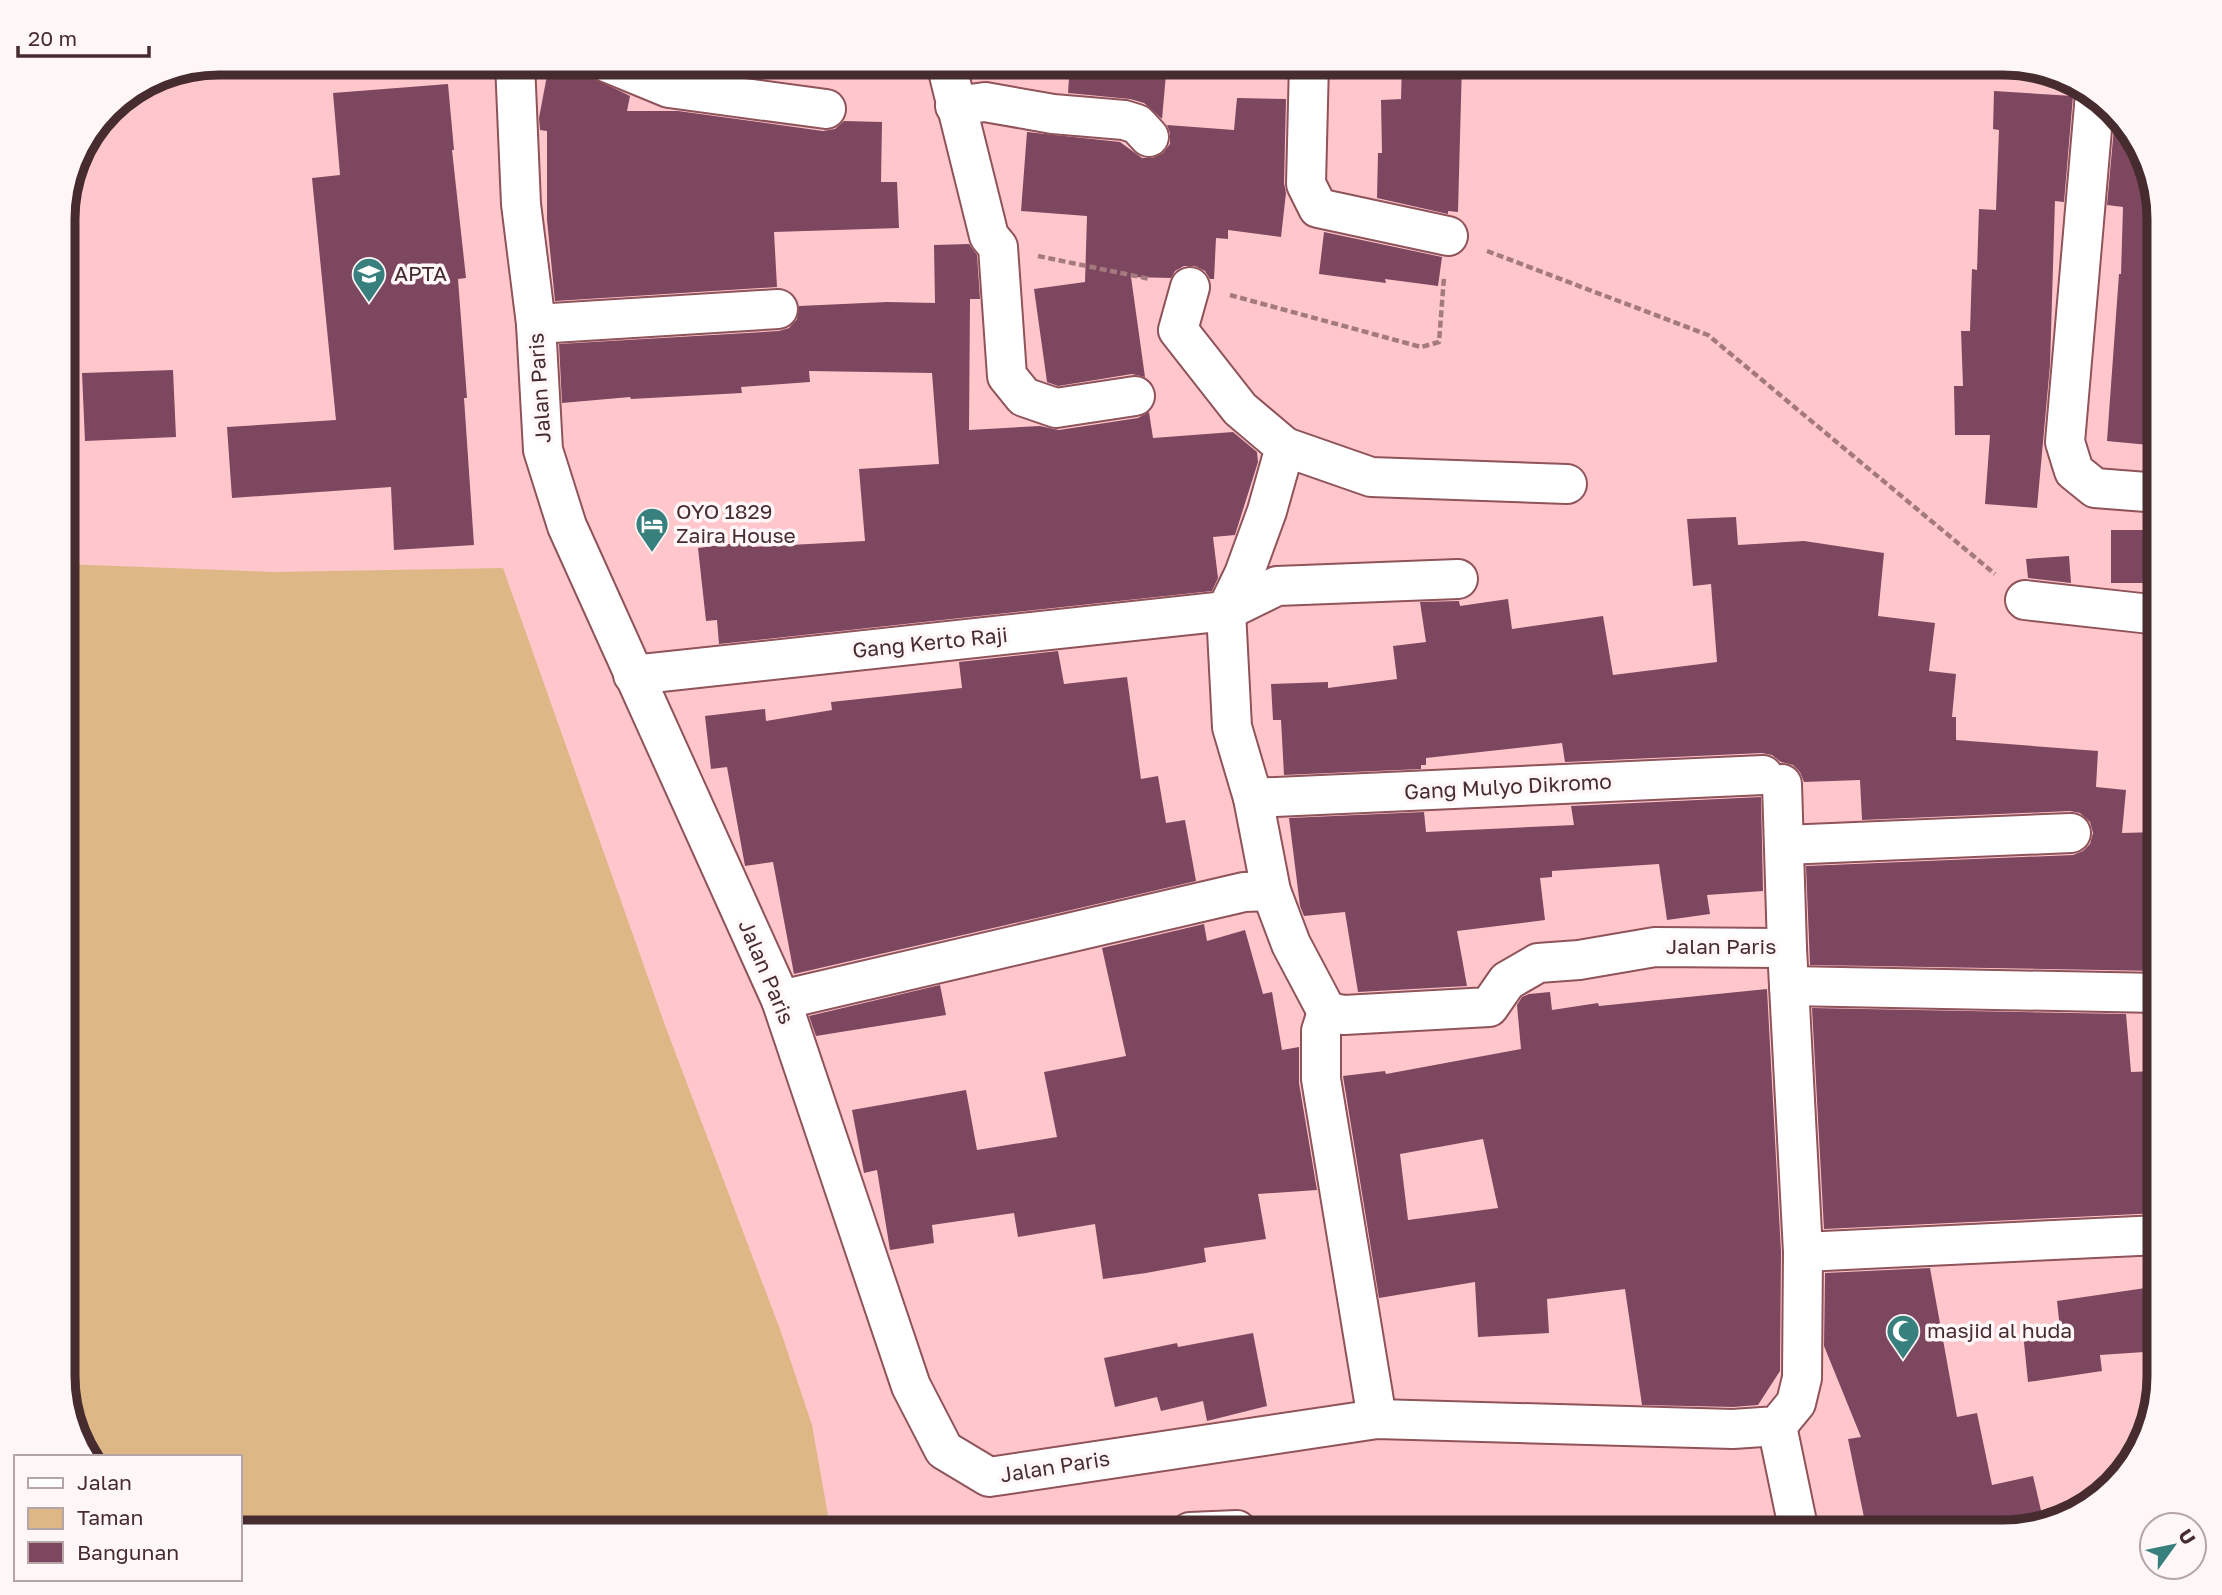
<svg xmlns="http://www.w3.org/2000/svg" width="2222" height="1595" font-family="'Golos Text',sans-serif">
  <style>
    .green { fill: #deb786 }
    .building { fill: #7d475f; fill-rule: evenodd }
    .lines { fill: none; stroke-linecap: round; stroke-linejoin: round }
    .minor-casing { stroke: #8f535a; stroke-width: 42 }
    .path { stroke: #a47a7e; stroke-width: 4.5; stroke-dasharray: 7 3.5; stroke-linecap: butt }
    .minor { stroke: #fff; stroke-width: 38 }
    .labels { text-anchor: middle; stroke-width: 7; stroke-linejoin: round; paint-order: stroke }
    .poi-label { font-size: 21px; fill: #472c2f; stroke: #fef6f7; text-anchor: start }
    .street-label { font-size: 21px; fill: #472c2f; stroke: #fef6f7 }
    .rim { fill: none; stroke: #472c2f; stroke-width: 9 }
  </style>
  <rect width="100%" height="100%" fill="#ffc7cc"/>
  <path class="green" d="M63 564 274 572 503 568 666 1028 781 1332 812 1425 831 1532H240V1457H87L84 1453 63 1385Z"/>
  <g class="building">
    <path d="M1070 63H1167L1162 119 1144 103 1130 99 1068 93Z"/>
    <path d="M1402 63H1462L1458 212 1448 211V214L1377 198 1378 153H1382L1381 100 1401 99Z"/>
    <path d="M548 70 593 78 630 96 627 111H678L823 131 835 129 844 121 882 122 881 182H897L899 228 774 232 777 287 555 301 547 220V131L540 130 539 118Z"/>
    <path d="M448 84 454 150H452L466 278 458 279 467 398H464L474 545 394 550 391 487 232 498 227 427 336 420 312 178 340 175 333 93Z"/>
    <path d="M1994 91 2073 96 2064 202 2055 201 2050 365 2037 508 1985 504 1990 435H1955L1954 386H1963L1961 331H1970L1972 269 1977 270 1979 209 1996 210 1999 130 1993 129Z"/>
    <path d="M1237 98 1286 99 1284 183 1286 193 1281 237 1228 230V239L1216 238 1214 279H1210L1205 271 1195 266H1184L1175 271 1171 278 1131 277 1145 377 1132 374 1058 386 1047 382 1034 289 1085 282 1087 216 1021 211 1027 132 1120 142 1142 158H1153L1163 153 1170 144V133L1167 125 1234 130Z"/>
    <path d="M2115 117 2143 150 2159 219V341L2153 394H2159V446L2107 441 2119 274H2121L2123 207 2107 205Z"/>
    <path d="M1324 232 1442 257 1438 286 1385 279 1386 283 1319 274Z"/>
    <path d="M969 244 977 255 980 299H970L969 430 1040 426 1059 430 1138 418 1149 412 1153 438 1233 432 1257 452 1258 462 1235 535 1213 537 1218 578 1212 591 719 644 717 620 706 621 698 548 752 541V547L865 541 859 469 939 464 932 373 809 371 810 382 741 387 742 393 631 399 630 397 562 403 559 344 779 331 789 328 797 319 799 306 887 302 935 303 934 245Z"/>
    <path d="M173 370 176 437 85 441 82 373Z"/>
    <path d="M1736 517 1738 545 1804 541 1884 553 1878 616 1935 623 1929 671 1956 674 1952 717H1956V740L2098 751 2096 787 2126 790 2122 833 2159 832V971L1810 965 1806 866 2073 855 2083 851 2090 844 2093 833 2090 822 2080 813 2070 811 1862 820 1860 780 1804 782 1800 772 1793 765 1781 762 1772 755 1762 753 1565 762 1562 743 1426 758V765H1421V769L1284 775 1281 720H1273L1271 684 1328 682V688L1397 679 1393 646 1426 642 1420 602 1459 601 1460 606 1508 599 1512 629 1603 616 1613 675 1717 662 1711 584 1693 586 1687 519Z"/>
    <rect x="2111" y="530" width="48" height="53"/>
    <path d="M2069 556 2071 583 2028 578 2026 559Z"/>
    <path d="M1058 651 1064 684 1127 677 1141 779 1158 776 1166 823 1185 820 1196 881 794 974 773 862 745 866 727 767 711 769 705 716 765 709 766 721 832 710 831 702 962 688 959 662Z"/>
    <path d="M1761 797 1763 891 1707 895 1710 914 1667 920 1659 864 1552 871V877L1540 878 1545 920 1457 931 1467 986 1358 992 1345 912 1304 916 1300 906 1289 818 1424 812 1426 832 1574 825 1571 806Z"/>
    <path d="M1204 924 1207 941 1245 930 1263 994 1272 992 1282 1050 1299 1047V1083L1317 1190 1258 1194 1266 1239 1204 1248 1206 1262 1146 1273 1103 1279 1095 1224 1018 1237 1014 1213 932 1225 934 1243 890 1250 877 1170 864 1173 852 1110 966 1090 977 1150 1057 1137 1044 1072 1126 1056 1102 948Z"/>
    <path d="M940 985 946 1015 816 1036 809 1016Z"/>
    <path d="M1767 989 1781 1252 1780 1371 1758 1405 1733 1407 1642 1405 1625 1289 1547 1299 1549 1333 1478 1337 1475 1282 1379 1298 1343 1076 1385 1071 1386 1074 1521 1049 1517 1005 1522 997 1529 994 1550 992 1552 1010 1598 1003 1599 1006ZM1483 1139 1498 1208 1408 1220 1400 1154Z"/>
    <path d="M1812 1008 2126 1014 2131 1072 2157 1071 2159 1213 1824 1229Z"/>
    <path d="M1930 1268 1957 1417 1977 1413 1992 1485 2033 1476 2043 1519 1990 1532H1867L1848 1439 1861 1437 1824 1346 1825 1273Z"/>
    <path d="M2159 1286V1351L2100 1355 2102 1371 2028 1382 2023 1333 2060 1329 2057 1301Z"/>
    <path d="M1253 1333 1267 1406 1207 1421 1203 1401 1161 1411 1157 1397 1115 1407 1104 1358 1177 1343 1178 1347Z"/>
  </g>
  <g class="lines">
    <defs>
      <g id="minor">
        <path d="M515 63 521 204 536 324 543 450 567 526 781 1000 911 1386 944 1450 989 1477 1377 1419 1733 1429 1777 1426 1796 1403 1802 1378 1803 1252 1787 948 1782 784"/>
        <path d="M608 63 669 88 826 109"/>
        <path d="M946 63 989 236 998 247 1007 376 1024 397 1056 408 1135 396"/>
        <path d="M1309 63 1306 184 1318 208 1448 236"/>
        <path d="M2095 94 2065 442 2074 471 2095 488 2159 493"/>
        <path d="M955 106 985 102 1053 114 1124 120 1137 124 1149 137"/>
        <path d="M1190 287 1178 330 1240 409 1285 447 1267 511 1244 574 1226 611 1232 727 1253 798 1271 891 1291 944 1327 1012"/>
        <path d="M536 324 778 309"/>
        <path d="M1285 447 1371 477 1567 484"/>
        <path d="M2025 600 2159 615"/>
        <path d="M633 675 1226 611 1277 586 1458 579"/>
        <path d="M1253 798 1763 775"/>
        <path d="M1784 845 2071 833"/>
        <path d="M1789 986 2159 993"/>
        <path d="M781 1000 1244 892 1271 891"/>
        <path d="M1803 1252 2159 1235"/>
        <path d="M1377 1419 1321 1079V1031L1327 1012 1344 1015 1489 1007 1507 981 1538 963 1579 960 1655 947 1787 948"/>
        <path d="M1777 1426 1799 1532"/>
        <path d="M1190 1532 1237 1530 1239 1532"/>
      </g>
    </defs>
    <use href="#minor" class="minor-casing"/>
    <g class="path">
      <path d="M1487 251 1708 335 1995 574"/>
      <path d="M1038 256 1150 279"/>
      <path d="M1230 295 1421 347 1439 342 1444 277"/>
    </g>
    <use href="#minor" class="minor"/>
  </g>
  <defs>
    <symbol id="university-pin" viewBox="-11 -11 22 30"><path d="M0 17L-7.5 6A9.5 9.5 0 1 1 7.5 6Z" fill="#37807d" stroke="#fef6f7"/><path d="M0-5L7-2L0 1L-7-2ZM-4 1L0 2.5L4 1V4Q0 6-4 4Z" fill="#fff"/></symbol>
    <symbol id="hotel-pin" viewBox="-11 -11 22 30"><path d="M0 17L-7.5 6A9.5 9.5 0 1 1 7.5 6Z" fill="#37807d" stroke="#fef6f7"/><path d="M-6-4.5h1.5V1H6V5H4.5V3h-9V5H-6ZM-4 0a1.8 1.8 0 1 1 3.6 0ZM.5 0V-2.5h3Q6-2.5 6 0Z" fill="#fff"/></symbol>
    <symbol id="mosque-pin" viewBox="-11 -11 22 30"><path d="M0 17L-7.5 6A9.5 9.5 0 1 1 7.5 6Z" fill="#37807d" stroke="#fef6f7"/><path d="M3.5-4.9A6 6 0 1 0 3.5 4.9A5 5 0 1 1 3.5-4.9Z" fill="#fff"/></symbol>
  </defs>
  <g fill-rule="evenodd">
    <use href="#university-pin" x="350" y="255" width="38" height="52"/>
    <use href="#hotel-pin" x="633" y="505" width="38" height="52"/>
    <use href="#mosque-pin" x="1884" y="1312" width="38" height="52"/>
  </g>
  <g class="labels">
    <g class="poi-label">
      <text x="394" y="281">APTA</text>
      <text x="676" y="519">OYO 1829<tspan x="676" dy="24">Zaira House</tspan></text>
      <text x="1927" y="1338">masjid al huda</text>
    </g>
    <g class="street-label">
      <text transform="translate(540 388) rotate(-94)" y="7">Jalan Paris</text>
      <text transform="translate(930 643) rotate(-6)" y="7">Gang Kerto Raji</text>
      <text transform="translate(1508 787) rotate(-3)" y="7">Gang Mulyo Dikromo</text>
      <text x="1721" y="954">Jalan Paris</text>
      <text transform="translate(766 972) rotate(67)" y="7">Jalan Paris</text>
      <text transform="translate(1055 1467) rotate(-9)" y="7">Jalan Paris</text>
    </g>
  </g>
  <path d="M0 0H2222V1595H0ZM219 75H2003A144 144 0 0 1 2147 219V1376A144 144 0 0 1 2003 1520H219A144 144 0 0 1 75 1376V219A144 144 0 0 1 219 75Z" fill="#fef6f7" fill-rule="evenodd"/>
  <path class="rim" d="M219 75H2003A144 144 0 0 1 2147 219V1376A144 144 0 0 1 2003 1520H219A144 144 0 0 1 75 1376V219A144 144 0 0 1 219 75Z"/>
  <rect x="14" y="1455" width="228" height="126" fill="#fef6f7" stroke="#b5a5a7" stroke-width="2"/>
  <rect x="28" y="1478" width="35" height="10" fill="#ffffff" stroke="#b5a5a7" stroke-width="2"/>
  <text x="77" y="1490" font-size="21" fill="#472c2f">Jalan</text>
  <rect x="28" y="1508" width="35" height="21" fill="#deb786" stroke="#b5a5a7" stroke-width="2"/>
  <text x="77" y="1525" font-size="21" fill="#472c2f">Taman</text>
  <rect x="28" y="1542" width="35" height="21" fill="#7d475f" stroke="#b5a5a7" stroke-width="2"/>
  <text x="77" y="1560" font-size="21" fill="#472c2f">Bangunan</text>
  <g transform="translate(2173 1546) rotate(57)"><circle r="33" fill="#fef6f7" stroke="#b5a5a7" stroke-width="2"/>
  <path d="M0-5L12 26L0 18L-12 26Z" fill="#37807d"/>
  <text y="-10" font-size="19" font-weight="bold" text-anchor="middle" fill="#472c2f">U</text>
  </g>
  <path d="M18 46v10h131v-10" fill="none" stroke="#472c2f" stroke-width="3.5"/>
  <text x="28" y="46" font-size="21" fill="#472c2f" stroke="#fef6f7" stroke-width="5" paint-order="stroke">20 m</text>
</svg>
